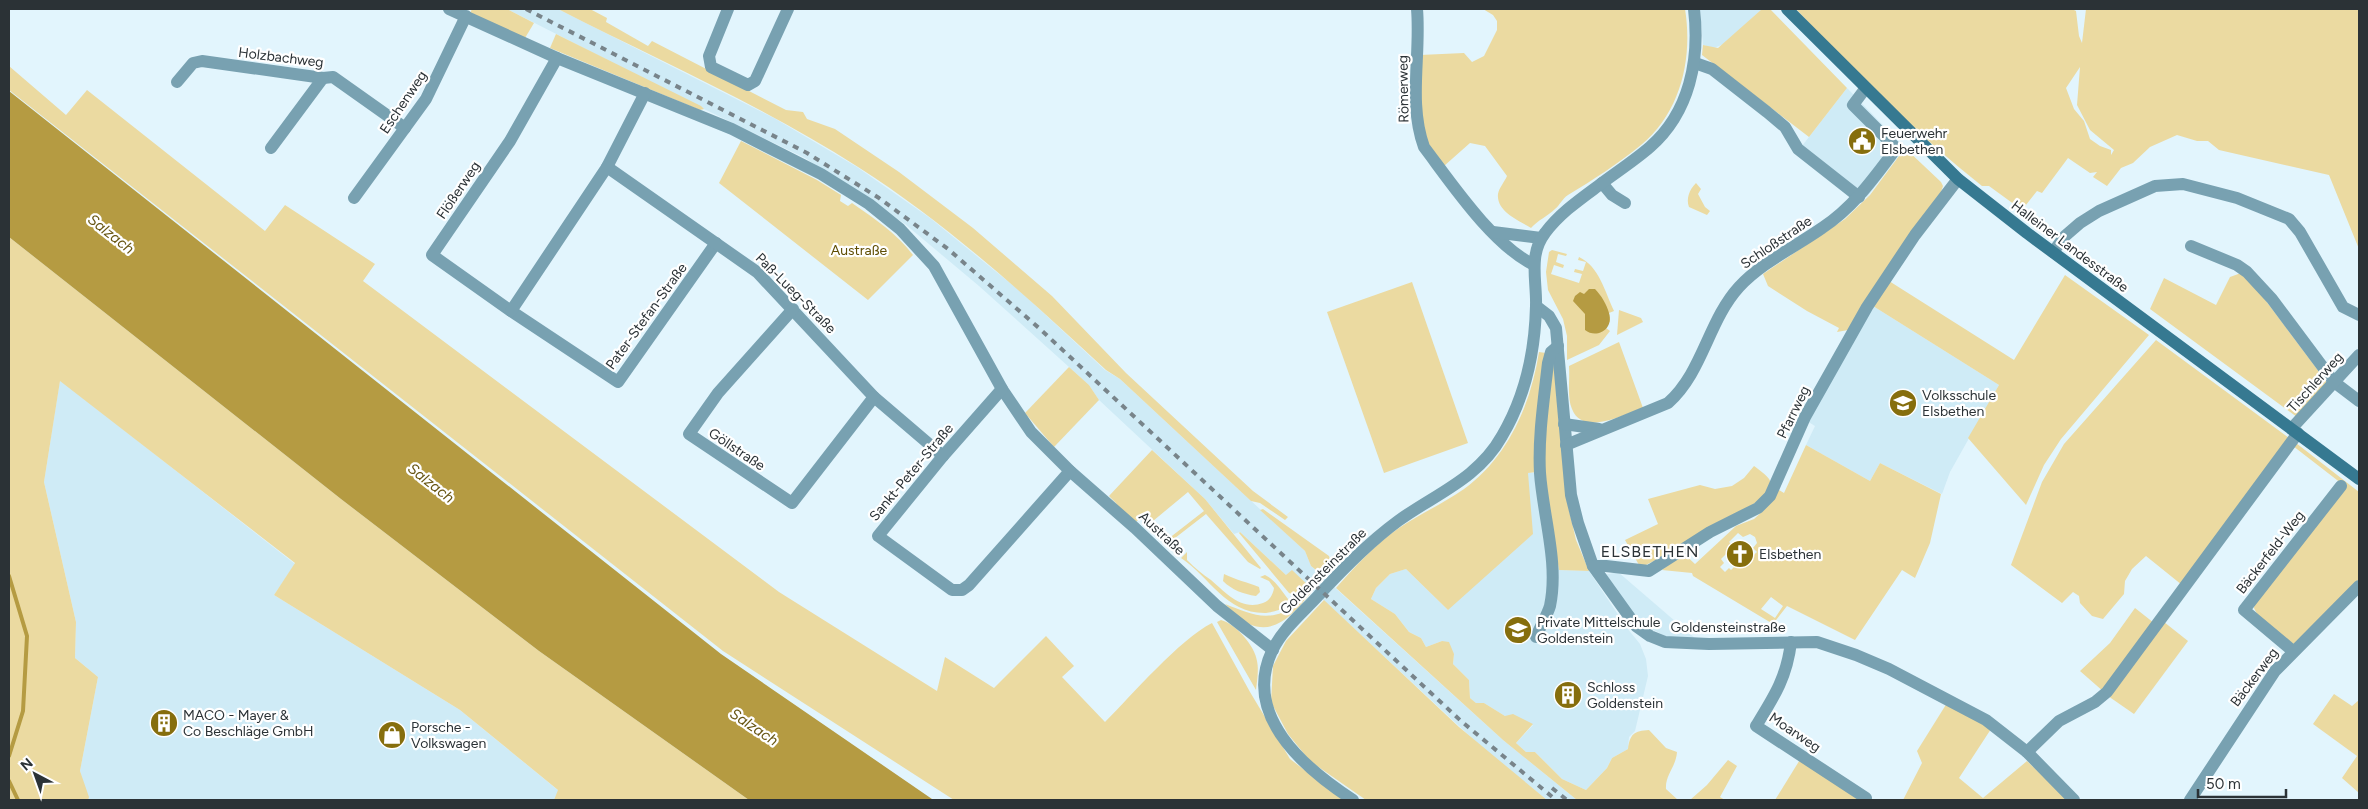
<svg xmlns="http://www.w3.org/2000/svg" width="2368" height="809" font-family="Figtree,sans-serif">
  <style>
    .built { fill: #cfebf6 }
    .green { fill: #ebdaa1; fill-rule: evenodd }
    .water { fill: #b59b42 }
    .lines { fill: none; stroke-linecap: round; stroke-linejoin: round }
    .stream { stroke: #b59b42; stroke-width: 4 }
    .street { stroke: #78a1b1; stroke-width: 12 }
    .secondary { stroke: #367991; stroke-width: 12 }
    .rail { stroke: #78848a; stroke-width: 4; stroke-dasharray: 6 6; stroke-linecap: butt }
    .labels { text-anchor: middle; stroke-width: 4.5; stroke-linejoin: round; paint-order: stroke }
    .street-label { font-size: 14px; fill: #2b3236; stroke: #fff }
    .poi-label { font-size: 14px; fill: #2b3236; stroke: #fff; text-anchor: start }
    .park-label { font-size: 14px; fill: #604e05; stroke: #fff }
    .water-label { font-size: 15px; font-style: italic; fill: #685613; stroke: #fff }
    .quarter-label { font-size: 16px; letter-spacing: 1px; fill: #2b3236; stroke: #fff }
  </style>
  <rect width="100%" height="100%" fill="#e2f5fd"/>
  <g class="built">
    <path d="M507 9H558L774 118 857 167 930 218 1021 292 1105 370 1120 379 1305 551 1311 566 1503 740 1577 800H1547L1487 752 1292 571 1287 576 1240 532 1234 534 1205 499 1099 400 1089 385 979 286 905 224 805 158 704 109Z"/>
    <path d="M1700 9H1762L1724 44 1714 48 1703 45Z"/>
    <path d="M1847 88 1905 148 1867 197 1802 146Z"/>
    <path d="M1873 306 1999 385 1950 472 1942 494 1880 463 1870 481 1806 445 1815 426 1807 421Z"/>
    <path d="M60 380 295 564 274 595 460 710 559 791 554 800H88L80 771 98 677 75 658 76 622 44 482Z"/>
    <path d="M1543 472 1559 570 1589 571 1627 628 1640 644 1646 659 1648 676 1635 731 1629 737 1628 749 1612 758 1607 768 1586 790 1562 779 1535 752H1526L1516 743 1533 725 1505 716 1484 703H1476L1470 698 1469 680 1453 664 1454 654 1442 641 1426 647 1421 638 1409 632 1395 614 1371 599 1376 588 1390 574 1406 569 1448 610 1528 473Z"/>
    <path d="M1618 572 1697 640 1667 637 1646 626 1632 616 1604 575Z"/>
  </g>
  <g class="green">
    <path d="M472 9H507L534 23 525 38 470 13Z"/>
    <path d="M558 9H590L607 18 606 22 648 46 652 41 786 110 803 112 807 119 835 129 899 172 973 228 1052 296 1126 373 1253 491 1288 517 1285 520 1260 503 1251 501 1120 379 1106 370C1027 297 949 225 858 167 763 106 658 60 558 9Z"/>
    <path d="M1483 9H1685C1693 58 1681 112 1641 145 1619 163 1593 180 1568 195 1562 199 1560 205 1555 209 1548 216 1538 220 1531 228 1520 221 1496 212 1498 194 1499 188 1505 181 1507 176L1485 146 1470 143 1444 166 1425 141 1421 120 1420 55 1464 53 1472 62 1484 56 1497 30V21L1493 15Z"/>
    <path d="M1762 9H1770L1847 88 1809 137 1702 55 1703 45 1718 48Z"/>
    <path d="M1796 9H2072L2076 11 2079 36 2082 43 2086 9H2359V249L2329 175 2219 150 2208 141H2197L2177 135 2150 147 2133 163 2121 168 2107 186 2093 177 2097 172 2090 173 2068 158 2042 193 2037 191 2022 210 1989 186H1982C1915 133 1854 71 1796 9ZM2080 67 2077 105 2090 130 2114 150 2111 155V150L2100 146 2090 139 2084 121 2074 109 2066 88Z"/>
    <path d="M556 34 701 106 704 109 700 110 550 48Z"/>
    <path d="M9 66 66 115 87 90 265 231 285 205 375 264 363 281 779 592 937 691 945 657 994 688 1046 636 1074 666 1062 677 1105 722C1133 694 1179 640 1212 623L1250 692 1290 759 1344 800H954L723 651 9 90Z"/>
    <path d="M741 141 817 180 841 195 840 201 848 206 852 203C875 219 896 233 913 255L868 300 719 183Z"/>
    <path d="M1905 148 1941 182 1943 186 1941 192 1848 330 1837 332 1839 328 1807 311 1768 286 1763 274 1845 219 1870 195Z"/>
    <path d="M1696 183 1701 189 1698 194 1705 207 1710 211 1707 215 1689 207C1686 199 1689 190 1696 183Z"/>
    <path d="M9 237 341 499 539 651 749 800H554L558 790 460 710 274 595 295 563 60 381 44 482 76 622 75 658 98 677 80 771 89 797 88 800H9Z"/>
    <path d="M1552 250 1567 254 1566 256 1558 254 1556 262 1564 265 1563 268 1554 265 1551 274 1579 283 1582 274 1574 272 1575 269 1583 271 1586 262 1578 260 1579 257C1599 266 1605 292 1614 311L1609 313 1610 321 1606 328 1610 331 1599 345 1567 360V336L1563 319 1548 290 1546 272 1549 252Z"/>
    <path d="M2241 273 2251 281 2326 381V384L2297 417 2150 309 2164 278 2216 305 2230 277Z"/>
    <path d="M2065 275 2149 335 2061 439 2044 465 2026 505 1968 438 1999 385 1873 306 1889 281 2014 360Z"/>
    <path d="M1412 282 1468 443 1384 473 1327 312Z"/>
    <path d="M1619 310 1641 318 1643 322 1617 335Z"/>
    <path d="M2156 340 2289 438 2182 585 2146 556 2132 569 2125 581 2124 594 2103 619 2092 616 2080 603 2079 596 2073 592 2062 603 2011 565 2042 482 2064 444Z"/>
    <path d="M1619 342 1643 408C1624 414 1583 437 1572 409 1567 398 1570 379 1569 366Z"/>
    <path d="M1539 352 1546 353 1537 472 1528 473 1533 534 1448 610 1406 569 1390 574 1376 588 1371 599 1395 614 1409 632 1421 638 1426 647 1442 641 1449 642 1454 654 1453 664 1469 680 1470 698 1476 703H1484L1505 716 1513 714 1533 724 1516 743 1526 752H1535L1562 779 1586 790 1607 768 1612 758 1628 749C1630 734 1634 731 1649 730L1666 748 1677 752C1676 767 1665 775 1666 789L1678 800H1577L1503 740 1336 588C1355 567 1375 544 1399 528 1420 514 1444 503 1464 489 1508 457 1531 404 1539 352Z"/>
    <path d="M1553 358 1566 497 1576 540 1589 571 1559 570 1543 472 1544 437Z"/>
    <path d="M1069 367 1089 385 1099 400 1054 447 1025 413Z"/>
    <path d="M2296 443 2359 492V579L2294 645 2257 614 2254 608 2255 601 2346 487 2293 446Z"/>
    <path d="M1806 445 1870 481 1880 463 1941 494 1930 543 1915 578 1902 570 1855 640 1787 606 1773 624 1693 576 1692 573 1662 570 1683 553 1695 564 1736 526 1754 519 1764 510 1779 490 1784 493ZM1738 533 1743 537 1750 534 1755 537 1757 543 1753 548 1757 552 1748 560 1744 557 1731 570 1729 568 1725 572 1720 567 1724 563 1721 559 1734 546 1729 542ZM1771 597 1783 606 1775 618 1761 609Z"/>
    <path d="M1152 450 1205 499 1261 568 1260 569 1248 562 1206 514 1175 538 1179 544 1169 546 1168 539 1204 511 1188 492 1153 521 1145 522 1140 518 1135 523 1118 508 1116 503 1109 496Z"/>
    <path d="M1754 466C1759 470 1772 478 1771 485 1768 505 1666 555 1644 566L1639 565 1625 540 1658 524 1648 499 1700 485 1715 489 1732 486 1744 478Z"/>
    <path d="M1263 509 1329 556C1332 564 1327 568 1322 575L1311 566 1305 551 1260 510Z"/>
    <path d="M1240 532 1286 575 1292 570 1310 587 1299 597 1289 593 1239 533Z"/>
    <path d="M1187 552V560C1195 568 1202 574 1211 580 1225 592 1241 611 1263 603 1269 601 1273 595 1274 588L1269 581 1260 577 1265 575C1274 579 1282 591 1288 599L1287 605C1282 610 1273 612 1266 613 1226 614 1210 577 1181 558Z"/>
    <path d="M1224 574C1236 580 1247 582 1259 587L1260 592 1256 596C1243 594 1232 590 1223 581Z"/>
    <path d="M1311 593C1295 611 1277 636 1249 624 1240 620 1232 611 1225 604 1251 614 1269 624 1296 605 1301 601 1306 596 1311 593Z"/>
    <path d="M1324 600 1459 727 1547 800H1366L1310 761 1288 734 1271 702 1273 666 1286 641Z"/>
    <path d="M2135 608 2154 623 2104 692 2080 671 2110 643Z"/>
    <path d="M1221 620C1236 624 1255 646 1257 661 1259 670 1257 681 1256 690L1217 622Z"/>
    <path d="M2164 622 2188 641 2134 714 2108 696Z"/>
    <path d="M2334 694 2352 706 2359 700V793L2342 778 2357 756 2313 724Z"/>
    <path d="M1947 703 1991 729 1959 778 1983 798 2027 761 2068 800H1903L1922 763 1917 751Z"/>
    <path d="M1801 758 1864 800H1775Z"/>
    <path d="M1728 760 1737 766 1720 797 1725 800H1690L1707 785Z"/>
  </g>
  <g class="water">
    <path d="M9 91 721 654 932 799 940 800H749L539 651 341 499 9 237Z"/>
    <path d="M1589 289H1595C1601 295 1607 305 1609 313 1614 330 1596 339 1585 330V314L1573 301 1575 296 1580 292 1584 294Z"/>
  </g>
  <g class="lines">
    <g class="stream">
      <path d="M9 576 27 636 23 711 9 756"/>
      <path d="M9 781 18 800"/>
    </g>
    <g class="street">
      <path d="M449 9 557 58 732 129 821 174 869 204 900 229 934 266 1002 389 1031 432 1070 471 1135 528 1217 606 1273 650"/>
      <path d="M728 9 709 56 711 67 748 85 755 81 788 9"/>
      <path d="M1417 9C1421 55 1408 103 1424 147 1452 184 1492 244 1534 265"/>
      <path d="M557 58 510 141 432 255 511 311 618 382 716 243"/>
      <path d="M1695 63 1712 69 1767 112 1785 127 1798 149 1859 197"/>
      <path d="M177 82 193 63 202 61 323 78 333 77 405 128"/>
      <path d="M271 148 323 78"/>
      <path d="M607 167 757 272 874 397 943 456"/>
      <path d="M1602 183 1612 195 1625 203"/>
      <path d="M354 198 426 99 466 16"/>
      <path d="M1493 232 1541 238"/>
      <path d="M2191 246 2237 265 2247 272 2272 299 2334 382 2359 401"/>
      <path d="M2053 252 2065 236 2080 223 2099 211 2155 186 2183 184 2237 198 2289 219 2300 232 2343 307 2359 315"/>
      <path d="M1536 306 1549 316 1556 328 1571 495 1578 523 1593 566 1636 626 1650 636 1665 642 1709 644 1817 642 1856 655 1889 669 1986 720 2027 752 2074 800"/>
      <path d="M793 309 718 393 689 434 792 503 874 397"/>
      <path d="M511 311 607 167 645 93"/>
      <path d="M1002 389 943 456 878 536 952 590H962L969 585 1070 471"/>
      <path d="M1564 424 1599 429"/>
      <path d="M2292 428 2359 355"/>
      <path d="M1566 445 1668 403C1703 372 1708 321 1739 287 1761 263 1795 247 1822 228 1852 208 1871 182 1892 154L1894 146 1853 105 1865 89"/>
      <path d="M1593 566H1606L1649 571 1710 532 1758 508 1770 496 1805 417 1867 307 1915 235 1958 179"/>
      <path d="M1536 637C1540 627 1547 616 1550 606 1559 563 1543 516 1540 473 1538 437 1544 399 1548 363L1551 352 1558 346"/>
      <path d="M1791 642C1787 677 1774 697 1756 726L1866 798"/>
      <path d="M2293 651 2244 610 2341 486"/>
      <path d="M2027 752 2059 721 2095 702 2107 692 2298 433"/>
      <path d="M1353 800C1304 768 1242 716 1272 651 1282 630 1301 614 1317 597 1342 570 1368 543 1398 521 1435 494 1478 479 1502 436 1525 397 1535 352 1536 306 1537 282 1528 255 1545 233 1559 214 1579 200 1598 186 1615 173 1634 161 1650 147 1690 112 1700 59 1694 9"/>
      <path d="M2190 800 2275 671 2359 586"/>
    </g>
    <path class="secondary" d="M1787 9 1958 179 2027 233 2359 479"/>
    <g class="rail">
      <path d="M526 9 807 153 879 198 948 249 1039 328 1461 721 1556 800"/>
      <path d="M1552 788 1567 800"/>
    </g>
  </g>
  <defs>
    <symbol id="civic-disc" viewBox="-11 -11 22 22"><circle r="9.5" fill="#866e0d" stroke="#fff"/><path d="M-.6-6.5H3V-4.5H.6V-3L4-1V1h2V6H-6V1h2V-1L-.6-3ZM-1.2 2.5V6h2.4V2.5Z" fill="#fff"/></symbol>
    <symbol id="school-disc" viewBox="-11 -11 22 22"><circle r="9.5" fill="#866e0d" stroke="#fff"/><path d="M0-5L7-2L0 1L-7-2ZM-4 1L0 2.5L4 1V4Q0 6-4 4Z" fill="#fff"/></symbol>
    <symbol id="church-disc" viewBox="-11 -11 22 22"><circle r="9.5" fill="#866e0d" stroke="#fff"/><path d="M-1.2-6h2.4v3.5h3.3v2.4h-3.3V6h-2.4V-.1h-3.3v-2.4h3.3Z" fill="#fff"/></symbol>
    <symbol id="building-disc" viewBox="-11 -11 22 22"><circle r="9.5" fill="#866e0d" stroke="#fff"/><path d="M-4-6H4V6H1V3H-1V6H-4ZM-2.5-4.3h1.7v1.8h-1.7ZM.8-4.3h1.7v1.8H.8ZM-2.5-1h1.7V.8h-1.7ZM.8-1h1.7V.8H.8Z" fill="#fff"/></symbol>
    <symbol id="shop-disc" viewBox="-11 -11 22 22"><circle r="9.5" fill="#866e0d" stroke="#fff"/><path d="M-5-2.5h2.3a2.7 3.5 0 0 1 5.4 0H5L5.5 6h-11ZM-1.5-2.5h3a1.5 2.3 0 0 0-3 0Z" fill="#fff"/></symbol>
  </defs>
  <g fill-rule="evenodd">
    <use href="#civic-disc" x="1846" y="125" width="32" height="32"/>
    <use href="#school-disc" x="1887" y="387" width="32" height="32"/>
    <use href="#church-disc" x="1724" y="538" width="32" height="32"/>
    <use href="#school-disc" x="1502" y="614" width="32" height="32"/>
    <use href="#building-disc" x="1552" y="679" width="32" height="32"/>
    <use href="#building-disc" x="148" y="707" width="32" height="32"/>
    <use href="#shop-disc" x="376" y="719" width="32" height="32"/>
  </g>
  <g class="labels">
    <g class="street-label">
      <text transform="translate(281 57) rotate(7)" y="5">Holzbachweg</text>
      <text transform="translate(1403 89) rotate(-91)" y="5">Römerweg</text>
      <text transform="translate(403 102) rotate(-56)" y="5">Eschenweg</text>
      <text transform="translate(458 190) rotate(-56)" y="5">Flößerweg</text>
      <text transform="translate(1776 242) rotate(-34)" y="5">Schloßstraße</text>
      <text transform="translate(2070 246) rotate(37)" y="5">Halleiner Landesstraße</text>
      <text transform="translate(796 293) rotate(45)" y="5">Paß-Lueg-Straße</text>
      <text transform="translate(646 316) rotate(-54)" y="5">Pater-Stefan-Straße</text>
      <text transform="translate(2315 382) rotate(-48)" y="5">Tischlerweg</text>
      <text transform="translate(1793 412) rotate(-64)" y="5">Pfarrweg</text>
      <text transform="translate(737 449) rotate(34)" y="5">Göllstraße</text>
      <text transform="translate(911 472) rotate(-50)" y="5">Sankt-Peter-Straße</text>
      <text transform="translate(1162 533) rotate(43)" y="5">Austraße</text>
      <text transform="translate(2270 552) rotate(-52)" y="5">Bäckerfeld-Weg</text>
      <text transform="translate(1323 571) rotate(-45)" y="5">Goldensteinstraße</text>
      <text x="1728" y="632">Goldensteinstraße</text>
      <text transform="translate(2254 677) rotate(-53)" y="5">Bäckerweg</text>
      <text transform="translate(1795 732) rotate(34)" y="5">Moarweg</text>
    </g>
    <g class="poi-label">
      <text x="1881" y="138">Feuerwehr<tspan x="1881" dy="16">Elsbethen</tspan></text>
      <text x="1922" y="400">Volksschule<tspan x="1922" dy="16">Elsbethen</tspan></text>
      <text x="1759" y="559">Elsbethen</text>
      <text x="1537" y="627">Private Mittelschule<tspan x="1537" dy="16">Goldenstein</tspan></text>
      <text x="1587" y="692">Schloss<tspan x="1587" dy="16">Goldenstein</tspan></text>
      <text x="183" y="720">MACO - Mayer &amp;<tspan x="183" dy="16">Co Beschläge GmbH</tspan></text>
      <text x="411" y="732">Porsche -<tspan x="411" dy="16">Volkswagen</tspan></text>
    </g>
    <g class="park-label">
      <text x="859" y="255">Austraße</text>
    </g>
    <g class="water-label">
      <text transform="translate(111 234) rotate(38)" y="5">Salzach</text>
      <text transform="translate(431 483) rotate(38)" y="5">Salzach</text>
      <text transform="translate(754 727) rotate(34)" y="5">Salzach</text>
    </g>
    <g class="quarter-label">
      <text x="1650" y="557">ELSBETHEN</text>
    </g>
  </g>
  <rect width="2368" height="809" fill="none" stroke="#2b3236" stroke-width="20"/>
  <g transform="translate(35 774) rotate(319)" stroke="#ffffff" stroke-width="4" paint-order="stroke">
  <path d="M0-4L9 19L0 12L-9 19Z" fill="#2b3236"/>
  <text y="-8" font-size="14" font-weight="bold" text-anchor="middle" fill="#2b3236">N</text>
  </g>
  <path d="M2198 789v8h88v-8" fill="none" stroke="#2b3236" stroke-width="2.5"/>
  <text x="2206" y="789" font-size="15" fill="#2b3236" stroke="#ffffff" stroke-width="4" paint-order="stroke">50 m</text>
</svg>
